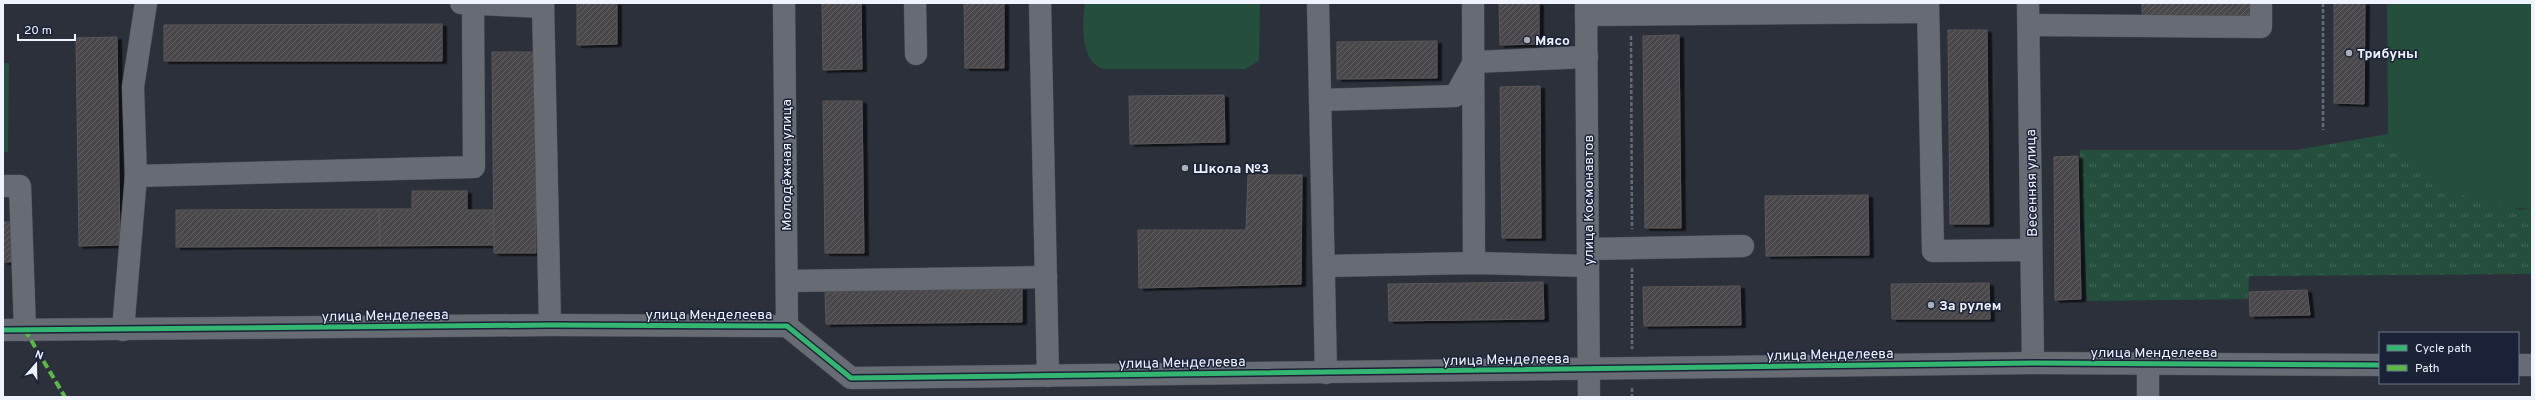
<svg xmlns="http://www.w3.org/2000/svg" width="2535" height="400" font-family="Overpass,sans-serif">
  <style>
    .grass { fill: url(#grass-tufts) }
    .park { fill: #244f3d }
    .building { fill: url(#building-hatch); stroke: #5a5759; filter: url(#shadow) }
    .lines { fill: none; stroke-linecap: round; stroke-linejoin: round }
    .minor-casing { stroke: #484d56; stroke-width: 23 }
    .path { stroke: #666a72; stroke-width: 2.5; stroke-dasharray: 4 2; stroke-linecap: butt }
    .minor { stroke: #666b74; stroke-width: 22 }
    .quiet { stroke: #58b947; stroke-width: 4; stroke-dasharray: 8 4; stroke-linecap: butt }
    .cycleway-casing { stroke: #1a2238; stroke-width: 8 }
    .cycleway { stroke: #33b770; stroke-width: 5 }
    .poi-dot { fill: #aaafba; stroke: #1a2238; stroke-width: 1.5 }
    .labels { text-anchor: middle; stroke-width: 3; stroke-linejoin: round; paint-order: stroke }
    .poi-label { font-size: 14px; font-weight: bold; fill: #eef3ff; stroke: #1a2238; text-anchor: start }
    .street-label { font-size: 14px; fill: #eef3ff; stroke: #1a2238 }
  </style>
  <defs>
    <pattern id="grass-tufts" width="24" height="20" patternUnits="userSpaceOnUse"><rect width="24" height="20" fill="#244f3d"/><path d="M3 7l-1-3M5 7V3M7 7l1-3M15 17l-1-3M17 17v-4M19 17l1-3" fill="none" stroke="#44695a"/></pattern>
    <pattern id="building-hatch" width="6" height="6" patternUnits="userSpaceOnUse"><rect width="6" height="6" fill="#484649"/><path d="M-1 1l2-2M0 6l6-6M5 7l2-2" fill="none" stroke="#636164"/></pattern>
    <filter id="shadow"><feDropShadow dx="4.5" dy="2.5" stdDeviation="0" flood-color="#0009"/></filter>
  </defs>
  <rect width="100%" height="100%" fill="#2b303b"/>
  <path class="grass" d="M2388 134 2431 176 2520 210 2532 208V274L2249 276 2248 299 2087 301 2080 150H2296Z"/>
  <g class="park">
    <path d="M1085 3H1260L1259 61 1245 69H1104C1080 63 1082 24 1085 3Z"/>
    <path d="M2387 3H2532V208C2501 212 2453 196 2429 175 2415 162 2402 147 2388 134Z"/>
    <path d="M3 63H9L8 152H3Z"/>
  </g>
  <g class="building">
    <path d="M577 3H617V44L577 45Z"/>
    <path d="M822 3H861L862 69 823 70Z"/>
    <path d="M964 3H1004V68H965Z"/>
    <path d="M1499 3H1539V44L1500 45Z"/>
    <path d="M2142 3H2251V17L2142 18Z"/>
    <path d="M2334 3H2365L2364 104 2334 103Z"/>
    <path d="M442 24V61H164V25Z"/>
    <path d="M1948 30H1987L1989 224H1950Z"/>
    <path d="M1679 35 1681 228H1645L1643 36Z"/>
    <path d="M117 37 120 245 79 246 76 38Z"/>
    <path d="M1437 41V78L1337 79V42Z"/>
    <path d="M492 52H535L536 253H494Z"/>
    <path d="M1540 86 1541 238H1502L1500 87Z"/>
    <path d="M1224 95 1225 142 1130 144 1129 96Z"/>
    <path d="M823 101H862L864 253H825Z"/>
    <path d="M2078 156 2081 299 2055 300 2054 157Z"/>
    <path d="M1248 175H1302L1301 284 1139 288 1138 230H1246Z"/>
    <path d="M412 191H467V210H493L494 245 380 246 379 209H412Z"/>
    <path d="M1868 195 1869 255 1766 256 1765 196Z"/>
    <path d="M379 209 380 246 176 247V210Z"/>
    <rect x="3" y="222" width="8" height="40"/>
    <path d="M1543 282 1544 319 1389 321 1388 284Z"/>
    <path d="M1989 283 1990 319H1892L1891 284Z"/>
    <path d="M1740 286 1741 325 1644 326 1643 287Z"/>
    <path d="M1022 288V322L826 324 825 290Z"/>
    <path d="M2307 290 2310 315 2250 316 2249 292Z"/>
  </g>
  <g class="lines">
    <defs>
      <g id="minor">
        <path d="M461 3 543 7"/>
        <path d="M543 3 550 325"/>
        <path d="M784 3 787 326"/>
        <path d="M915 3 916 54"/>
        <path d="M1040 3 1048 376"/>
        <path d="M1318 3 1326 373"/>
        <path d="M1473 3 1474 263"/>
        <path d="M1586 3 1589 397"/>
        <path d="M1928 3 1933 251 2031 250"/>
        <path d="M2028 3 2033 363"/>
        <path d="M1586 15 1928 12"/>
        <path d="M2029 25 2261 27V3"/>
        <path d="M1320 100 1455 96 1474 62 1587 57"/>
        <path d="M136 176 133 87 146 3"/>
        <path d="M3 186H20L25 330"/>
        <path d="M1588 249 1743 246"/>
        <path d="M1324 266 1474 263 1588 266"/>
        <path d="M787 281 1046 277"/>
        <path d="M3 330 550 325 787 326 851 378 2033 363 2380 365"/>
        <path d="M123 330 136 176 474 167 473 4"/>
        <path d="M2148 364V397"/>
        <path d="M2518 365H2532"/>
      </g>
    </defs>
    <use href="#minor" class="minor-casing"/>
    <g class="path">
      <path d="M2323 3V130"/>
      <path d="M1631 36 1632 229"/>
      <path d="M1632 268V349"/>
      <path d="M1632 388V397"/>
    </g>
    <use href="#minor" class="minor"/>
    <path class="quiet" d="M25 330 65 397"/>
    <defs>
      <path id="cycleway" d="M3 330 550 325 787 326 851 378 2033 363 2380 365"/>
    </defs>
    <use href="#cycleway" class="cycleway-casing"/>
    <use href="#cycleway" class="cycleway"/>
  </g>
  <g class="poi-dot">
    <circle cx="1527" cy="40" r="4"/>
    <circle cx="2349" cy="53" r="4"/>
    <circle cx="1185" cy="168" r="4"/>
    <circle cx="1931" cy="305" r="4"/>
  </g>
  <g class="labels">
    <g class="poi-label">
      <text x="1535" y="45">Мясо</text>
      <text x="2357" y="58">Трибуны</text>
      <text x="1193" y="173">Школа №3</text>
      <text x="1939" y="310">За рулем</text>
    </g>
    <g class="street-label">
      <text transform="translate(786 165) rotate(-90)" y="5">Молодёжная улица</text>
      <text transform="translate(2031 183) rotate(-91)" y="5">Весенняя улица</text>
      <text transform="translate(1588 200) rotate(-90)" y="5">улица Космонавтов</text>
      <text x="709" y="319">улица Менделеева</text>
      <text transform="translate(385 315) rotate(-1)" y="5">улица Менделеева</text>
      <text x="2154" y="357">улица Менделеева</text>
      <text transform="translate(1830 354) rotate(-1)" y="5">улица Менделеева</text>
      <text transform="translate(1506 359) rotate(-1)" y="5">улица Менделеева</text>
      <text transform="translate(1182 362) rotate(-1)" y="5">улица Менделеева</text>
    </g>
  </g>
  <rect width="2535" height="400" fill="none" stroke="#eef3ff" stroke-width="8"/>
  <rect x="2379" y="332" width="140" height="52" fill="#1a2238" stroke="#6f7688"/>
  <rect x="2387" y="345" width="20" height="6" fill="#33b770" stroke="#6f7688"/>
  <text x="2415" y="352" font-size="12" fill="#eef3ff">Cycle path</text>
  <rect x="2387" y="365" width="20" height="6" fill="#58b947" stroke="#6f7688"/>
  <text x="2415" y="372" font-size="12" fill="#eef3ff">Path</text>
  <g transform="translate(36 364) rotate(20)" stroke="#1a2238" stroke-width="3" paint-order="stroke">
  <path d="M0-3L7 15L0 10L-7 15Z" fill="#eef3ff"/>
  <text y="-6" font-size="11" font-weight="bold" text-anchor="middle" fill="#eef3ff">N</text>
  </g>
  <path d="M18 34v6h57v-6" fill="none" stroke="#eef3ff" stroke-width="2"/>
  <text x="24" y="34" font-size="12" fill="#eef3ff" stroke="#1a2238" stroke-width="3" paint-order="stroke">20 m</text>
</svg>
